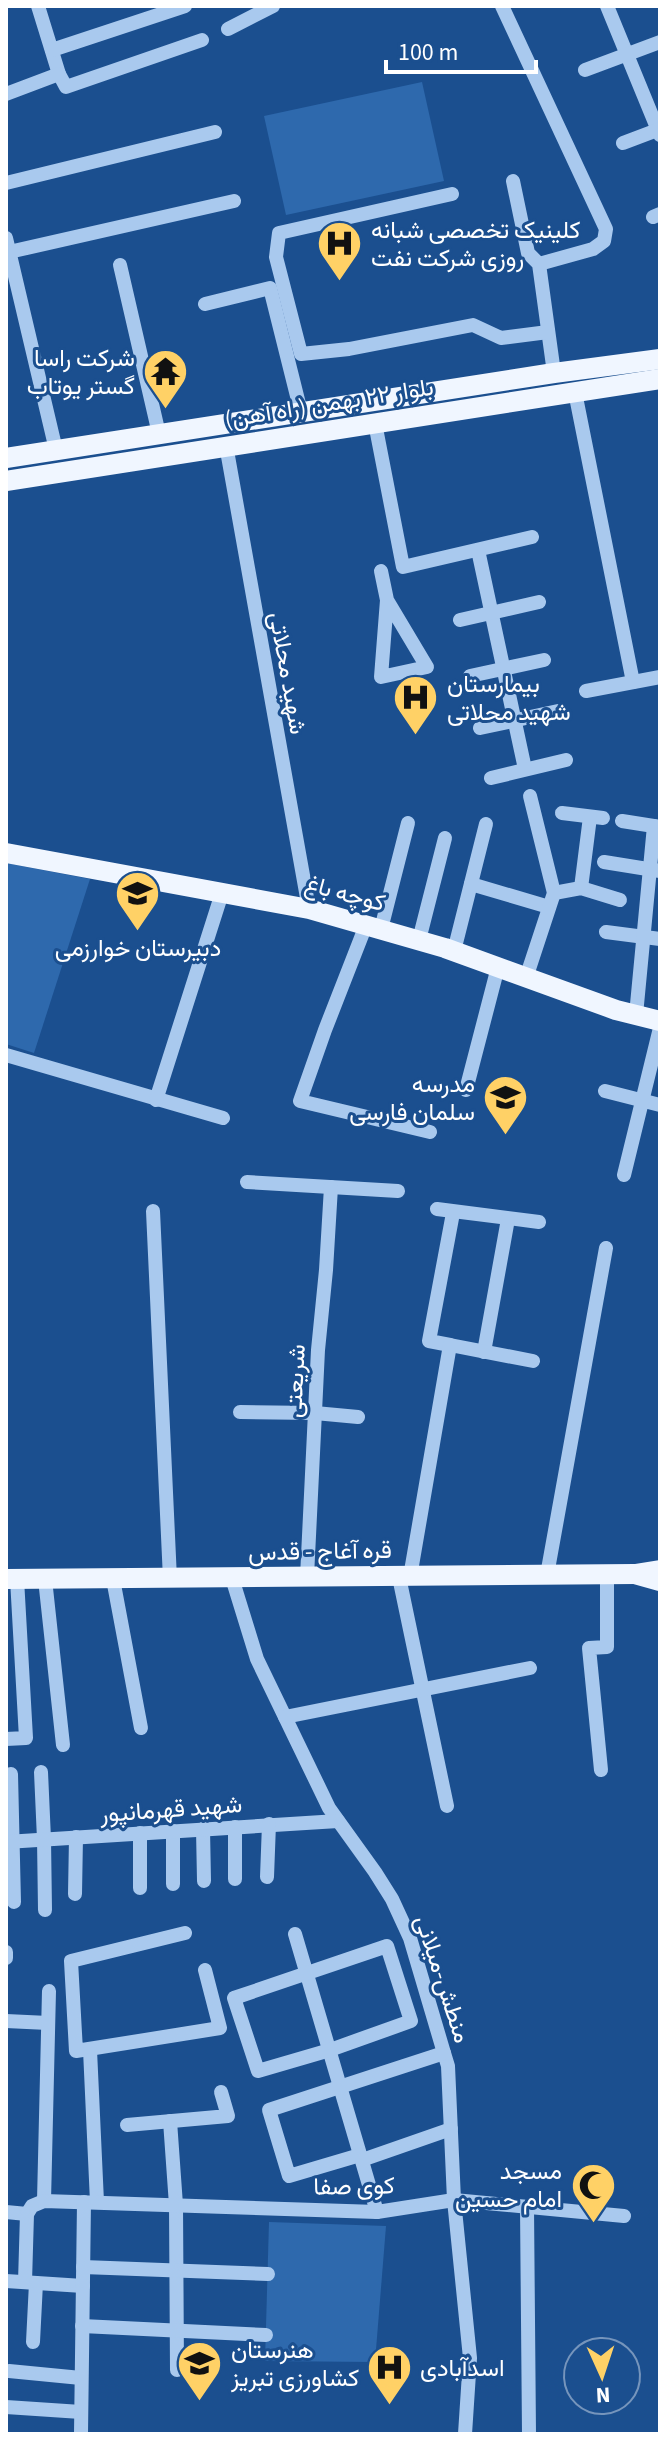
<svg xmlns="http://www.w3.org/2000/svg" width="666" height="2440" font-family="'Source Sans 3',Vazirmatn,sans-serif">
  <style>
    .green { fill: #2e69ad }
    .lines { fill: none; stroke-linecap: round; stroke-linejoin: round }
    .minor { stroke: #a9c9ee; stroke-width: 14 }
    .major { stroke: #f0f6ff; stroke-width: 20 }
    .labels { text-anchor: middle; stroke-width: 6; stroke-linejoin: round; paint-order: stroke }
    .poi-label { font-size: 24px; fill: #fff; stroke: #1b4f8f; text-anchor: start }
    .street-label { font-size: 24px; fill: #fff; stroke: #1b4f8f }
  </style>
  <rect width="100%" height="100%" fill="#1b4f8f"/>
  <g class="green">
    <path d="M422 82 444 181 286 215 264 116Z"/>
    <path d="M6 863 90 879 34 1053 6 1044Z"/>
    <path d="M269 2222 386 2226 375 2362 265 2361Z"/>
  </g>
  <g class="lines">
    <g class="minor">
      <path d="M38 6 59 74 66 87 202 40"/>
      <path d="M502 6 606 229 604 241 593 249 539 264"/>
      <path d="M607 6 660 135"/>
      <path d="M228 29 273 6"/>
      <path d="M52 50 185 6"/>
      <path d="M585 70 660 42"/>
      <path d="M6 94 59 74"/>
      <path d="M623 143 660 129"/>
      <path d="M513 181 528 253 539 264 554 373"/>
      <path d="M6 183 215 132"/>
      <path d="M452 194 279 233 276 257 301 354 349 349 473 325 501 338 548 332"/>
      <path d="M653 217 660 214"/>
      <path d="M6 238 56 450"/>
      <path d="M9 252 234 201"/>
      <path d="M120 265 159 434"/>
      <path d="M205 304 270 288 301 412"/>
      <path d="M575 392 633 682"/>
      <path d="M375 423 403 567 532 537"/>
      <path d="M226 445 309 909"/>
      <path d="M478 550 525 769"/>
      <path d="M381 571 387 600 381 677 427 667 387 600"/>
      <path d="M460 620 539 602"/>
      <path d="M470 676 544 660"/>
      <path d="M586 691 660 677"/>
      <path d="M480 728 558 711"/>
      <path d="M491 778 566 760"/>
      <path d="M562 813 603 818"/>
      <path d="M622 821 660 827"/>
      <path d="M604 862 660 871"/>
      <path d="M471 884 549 907"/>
      <path d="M581 888 590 817"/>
      <path d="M554 893 581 888 620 900"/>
      <path d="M366 925 325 1030 300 1101 430 1132"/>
      <path d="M381 929 408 823"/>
      <path d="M606 932 660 939"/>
      <path d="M419 940 445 838"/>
      <path d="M454 951 486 824"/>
      <path d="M526 978 554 893 530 796"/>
      <path d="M636 1015 654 826"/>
      <path d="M6 1055 223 1118"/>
      <path d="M466 1090 498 967"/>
      <path d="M605 1091 660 1105"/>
      <path d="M156 1100 222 893"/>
      <path d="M624 1175 660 1028"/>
      <path d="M247 1182 398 1191"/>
      <path d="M437 1209 539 1222"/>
      <path d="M153 1211 170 1579"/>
      <path d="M450 1345 429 1341 453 1213"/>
      <path d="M484 1352 508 1219"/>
      <path d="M240 1412 315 1413 358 1417"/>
      <path d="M547 1575 606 1248"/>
      <path d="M307 1577 318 1350 326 1270 331 1187"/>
      <path d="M399 1577 447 1806"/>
      <path d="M410 1577 450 1345 533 1361"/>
      <path d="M232 1578 257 1659 329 1808 375 1872 392 1899 410 1938 444 2053 448 2066 454 2200 470 2358 465 2434"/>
      <path d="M45 1579 63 1745"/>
      <path d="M113 1579 141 1728"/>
      <path d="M285 1717 530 1668"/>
      <path d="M6 1739 26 1738 17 1579"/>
      <path d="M601 1770 589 1648 607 1647V1575"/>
      <path d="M41 1772 44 1839 45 1910"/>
      <path d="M11 1774 14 1902"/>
      <path d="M203 1829 204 1881"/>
      <path d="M173 1831V1884"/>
      <path d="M6 1842 338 1821"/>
      <path d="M267 1877 269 1824"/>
      <path d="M235 1879V1827"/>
      <path d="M140 1888V1833"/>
      <path d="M75 1894 76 1837"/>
      <path d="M185 1933 71 1961 76 2051 220 2028 205 1970"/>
      <path d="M295 1934 377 2212"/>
      <path d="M387 1946 411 2021 330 2050 258 2071 234 1998Z"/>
      <path d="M6 1958V1952"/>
      <path d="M6 2021 48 2023"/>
      <path d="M90 2050 97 2202"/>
      <path d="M170 2121 176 2205 177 2370"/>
      <path d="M127 2125 228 2116 221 2092"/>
      <path d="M360 2155 289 2176 269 2110 444 2053"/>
      <path d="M362 2160 451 2129"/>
      <path d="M44 2201 49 1991"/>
      <path d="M527 2207 529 2434"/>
      <path d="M6 2212 27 2214"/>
      <path d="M83 2267 268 2274"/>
      <path d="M6 2281 83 2286"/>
      <path d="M25 2282 27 2214 32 2206 44 2201 377 2212 454 2200 624 2216"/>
      <path d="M82 2326 266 2335"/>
      <path d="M33 2342 36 2283"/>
      <path d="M9 2371 81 2378"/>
      <path d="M6 2407 81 2412"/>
      <path d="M81 2434 84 2202"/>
    </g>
    <g class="major">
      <path d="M6 458 554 373 660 359"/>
      <path d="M6 481 660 379"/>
      <path d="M6 853 309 909 445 948 616 1010 660 1021"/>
      <path d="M660 1570 635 1574 660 1581"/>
      <path d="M6 1579 635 1574"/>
    </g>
  </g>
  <defs>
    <symbol id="hospital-pin" viewBox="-11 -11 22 30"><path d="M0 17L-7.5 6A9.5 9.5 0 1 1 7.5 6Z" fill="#ffd166" stroke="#1b4f8f"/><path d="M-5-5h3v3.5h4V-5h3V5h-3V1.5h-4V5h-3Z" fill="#111"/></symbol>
    <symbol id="temple-pin" viewBox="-11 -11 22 30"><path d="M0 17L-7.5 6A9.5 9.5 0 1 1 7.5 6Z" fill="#ffd166" stroke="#1b4f8f"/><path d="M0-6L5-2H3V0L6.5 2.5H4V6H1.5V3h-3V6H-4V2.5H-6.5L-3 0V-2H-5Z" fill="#111"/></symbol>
    <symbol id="school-pin" viewBox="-11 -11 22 30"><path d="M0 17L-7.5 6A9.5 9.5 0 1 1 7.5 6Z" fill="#ffd166" stroke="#1b4f8f"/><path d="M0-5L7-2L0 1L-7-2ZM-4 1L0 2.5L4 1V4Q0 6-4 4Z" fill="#111"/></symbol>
    <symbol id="mosque-pin" viewBox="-11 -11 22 30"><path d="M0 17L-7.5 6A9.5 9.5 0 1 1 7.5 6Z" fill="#ffd166" stroke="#1b4f8f"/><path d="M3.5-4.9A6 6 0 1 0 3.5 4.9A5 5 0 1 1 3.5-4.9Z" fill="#111"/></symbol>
    <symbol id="university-pin" viewBox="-11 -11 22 30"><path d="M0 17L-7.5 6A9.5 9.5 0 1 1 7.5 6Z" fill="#ffd166" stroke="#1b4f8f"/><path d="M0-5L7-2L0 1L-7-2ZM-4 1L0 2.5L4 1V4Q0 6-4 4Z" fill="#111"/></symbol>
  </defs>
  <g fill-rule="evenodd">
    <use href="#hospital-pin" x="314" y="218" width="51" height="69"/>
    <use href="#temple-pin" x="140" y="346" width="51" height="69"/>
    <use href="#hospital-pin" x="390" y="672" width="51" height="69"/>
    <use href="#school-pin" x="112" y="868" width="51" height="69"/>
    <use href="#school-pin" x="480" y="1072" width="51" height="69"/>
    <use href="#mosque-pin" x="568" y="2160" width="51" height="69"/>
    <use href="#university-pin" x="174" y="2338" width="51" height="69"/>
    <use href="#hospital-pin" x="364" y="2342" width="51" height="69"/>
  </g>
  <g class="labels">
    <g class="poi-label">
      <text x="371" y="238">کلینیک تخصصی شبانه<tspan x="371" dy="28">روزی شرکت نفت</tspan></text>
      <text x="135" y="366" text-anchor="end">شرکت راسا<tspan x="135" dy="28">گستر یوتاب</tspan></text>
      <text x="447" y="692">بیمارستان<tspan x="447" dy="28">شهید محلاتی</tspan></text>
      <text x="138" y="956" text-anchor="middle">دبیرستان خوارزمی</text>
      <text x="475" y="1092" text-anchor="end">مدرسه<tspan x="475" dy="28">سلمان فارسی</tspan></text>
      <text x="562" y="2179" text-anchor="end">مسجد<tspan x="562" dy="28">امام حسین</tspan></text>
      <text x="231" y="2358">هنرستان<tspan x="231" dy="28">کشاورزی تبریز</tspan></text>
      <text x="420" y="2376">اسدآبادی</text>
    </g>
    <g class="street-label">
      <text transform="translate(329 403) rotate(-9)" y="8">بلوار ۲۲ بهمن (راه آهن)</text>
      <text transform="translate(288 673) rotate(80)" y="8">شهید محلاتی</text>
      <text transform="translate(345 893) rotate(15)" y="8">کوچه باغ</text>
      <text transform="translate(295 1381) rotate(-87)" y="8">شریعتی</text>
      <text transform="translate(320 1551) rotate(-1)" y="8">قره آغاج - قدس</text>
      <text transform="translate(171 1809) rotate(-4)" y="8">شهید قهرمانپور</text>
      <text transform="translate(443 1979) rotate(72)" y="8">منطش-میلانی</text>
      <text transform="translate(354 2186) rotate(-1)" y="8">کوی صفا</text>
    </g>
  </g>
  <rect width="666" height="2440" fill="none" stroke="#ffffff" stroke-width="16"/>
  <g transform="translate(602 2376) rotate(177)"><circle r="38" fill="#1b4f8f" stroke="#7695bc" stroke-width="2"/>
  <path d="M0-6L14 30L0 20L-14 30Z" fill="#ffd166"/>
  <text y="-12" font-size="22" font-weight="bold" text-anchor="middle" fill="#ffffff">N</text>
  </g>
  <path d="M386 60v12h150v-12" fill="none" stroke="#ffffff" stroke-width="4"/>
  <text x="398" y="60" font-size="24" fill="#ffffff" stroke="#1b4f8f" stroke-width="6" paint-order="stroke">100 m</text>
</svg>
